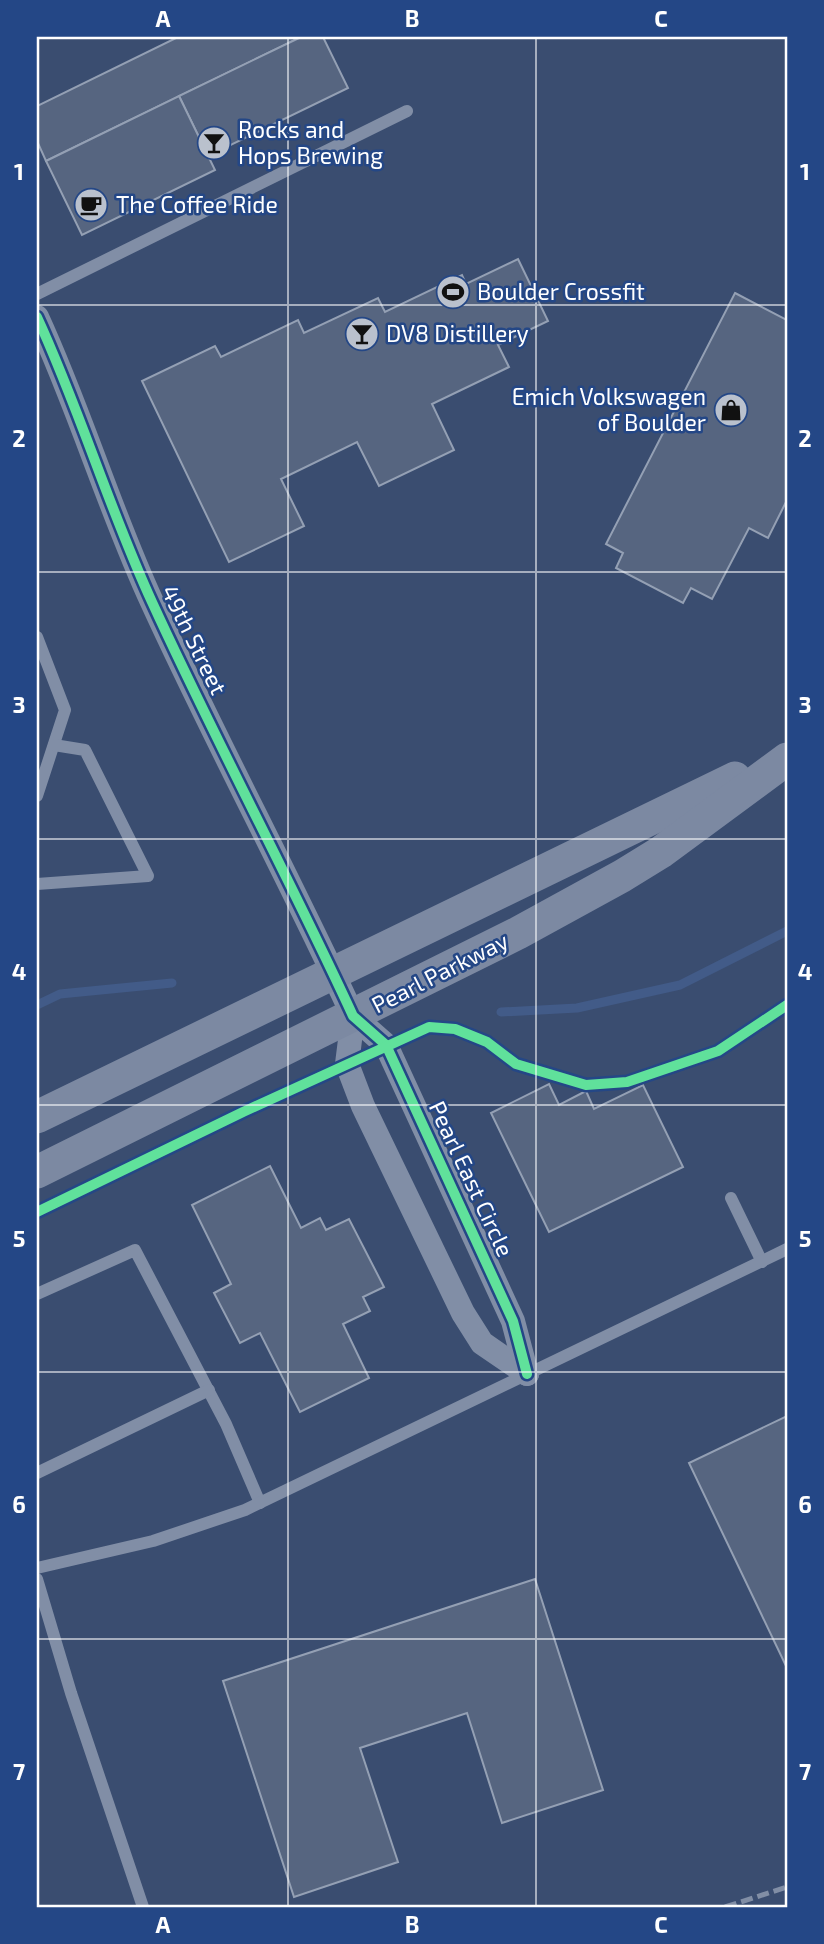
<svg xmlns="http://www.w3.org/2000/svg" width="824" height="1944" font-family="'Exo 2',sans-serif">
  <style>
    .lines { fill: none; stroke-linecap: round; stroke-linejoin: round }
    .stream { stroke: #425b88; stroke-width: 9 }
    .building { fill: #566580; stroke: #94a0b4; stroke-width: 2 }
    .service { stroke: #818ea6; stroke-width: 12 }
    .minor { stroke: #818ea6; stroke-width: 24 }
    .secondary { stroke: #7c89a2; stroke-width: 33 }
    .rail { stroke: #818ea5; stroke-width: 5; stroke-dasharray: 12 5; stroke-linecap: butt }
    .cycleway-casing { stroke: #244786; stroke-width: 15 }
    .cycleway { stroke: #60e19b; stroke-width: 10 }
    .grid { fill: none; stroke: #fff; stroke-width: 2; stroke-opacity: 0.55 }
    .labels { text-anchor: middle; stroke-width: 5; stroke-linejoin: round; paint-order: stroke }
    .poi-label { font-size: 23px; fill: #fff; stroke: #244786; text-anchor: start }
    .street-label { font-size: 23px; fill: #fff; stroke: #244786 }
    .neatline { fill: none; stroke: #fff; stroke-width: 2.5 }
    .grid-label { font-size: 23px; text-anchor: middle; font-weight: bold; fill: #fff }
  </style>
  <rect width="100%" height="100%" fill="#3a4d70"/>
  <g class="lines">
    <g class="stream">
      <path d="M37 1005 60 994 172 983"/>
      <path d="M501 1012 577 1008 680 985 787 931"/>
    </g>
  </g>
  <g class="building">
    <path d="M178 37H301L46 161 37 141V106Z"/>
    <path d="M301 37H323L348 88 208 156 179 96Z"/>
    <path d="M179 96 215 170 82 235 46 161Z"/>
    <path d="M518 259 548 321 498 345 509 367 432 404 454 450 379 486 357 442 281 479 304 526 229 562 142 381 215 346 221 357 298 320 304 333 378 298 385 312 462 275 466 284Z"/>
    <path d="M735 293 787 320V500L768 538 749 528 712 599 691 588 683 603 616 568 623 553 606 544Z"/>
    <path d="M549 1084 559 1105 586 1091 594 1109 643 1085 683 1167 549 1232 491 1113Z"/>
    <path d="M270 1166 301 1228 320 1218 326 1230 349 1219 384 1287 363 1297 370 1311 343 1324 369 1378 300 1412 260 1333 240 1343 214 1293 231 1284 192 1205Z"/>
    <path d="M787 1416V1668L689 1463Z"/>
    <path d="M535 1579 603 1790 502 1823 467 1713 360 1748 398 1862 294 1897 223 1681Z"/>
  </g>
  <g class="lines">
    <g class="service">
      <path d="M37 294 407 111"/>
      <path d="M37 637 65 710 37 796"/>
      <path d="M37 884 148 876 85 750 54 745"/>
      <path d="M731 1198 762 1262"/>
      <path d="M37 1294 135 1250 226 1424 260 1503"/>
      <path d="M37 1473 209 1390"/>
      <path d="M37 1568 153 1541 245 1510 787 1249"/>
      <path d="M37 1579 71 1693 143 1907"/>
    </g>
    <g class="minor">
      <path d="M37 317C80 410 109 509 152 602 216 742 289 877 353 1016L386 1045 513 1321 527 1374"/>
      <path d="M353 1016 347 1064 363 1106 463 1313 482 1343 527 1374"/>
    </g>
    <g class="secondary">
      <path d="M37 1117 735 778"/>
      <path d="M37 1172 518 933 622 876 661 852 787 759"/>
    </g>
    <path class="rail" d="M725 1907 787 1887"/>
    <defs>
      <g id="cycleway">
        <path d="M37 317C80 410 109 509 152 602 216 742 289 877 353 1016L386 1045 513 1321 527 1374"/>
        <path d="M37 1212 243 1112 429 1027 455 1029 487 1042 516 1064 586 1085 627 1082 718 1051 787 1005"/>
      </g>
    </defs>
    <use href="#cycleway" class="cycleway-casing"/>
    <use href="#cycleway" class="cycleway"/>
  </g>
  <path class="grid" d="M288 37V1907M536 37V1907M37 305H787M37 572H787M37 839H787M37 1105H787M37 1372H787M37 1639H787"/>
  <defs>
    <symbol id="bar-disc" viewBox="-11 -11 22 22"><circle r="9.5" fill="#bac1cd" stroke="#244786"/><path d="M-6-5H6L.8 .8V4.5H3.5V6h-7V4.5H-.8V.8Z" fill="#111"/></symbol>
    <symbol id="cafe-disc" viewBox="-11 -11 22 22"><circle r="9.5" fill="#bac1cd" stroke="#244786"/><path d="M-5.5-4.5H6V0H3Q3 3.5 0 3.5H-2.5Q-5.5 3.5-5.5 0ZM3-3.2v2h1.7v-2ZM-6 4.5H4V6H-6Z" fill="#111"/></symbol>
    <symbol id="stadium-disc" viewBox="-11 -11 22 22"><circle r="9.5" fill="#bac1cd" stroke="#244786"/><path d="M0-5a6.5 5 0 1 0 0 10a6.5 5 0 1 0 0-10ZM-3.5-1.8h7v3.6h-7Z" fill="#111"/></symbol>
    <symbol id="shop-disc" viewBox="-11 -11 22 22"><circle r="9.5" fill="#bac1cd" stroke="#244786"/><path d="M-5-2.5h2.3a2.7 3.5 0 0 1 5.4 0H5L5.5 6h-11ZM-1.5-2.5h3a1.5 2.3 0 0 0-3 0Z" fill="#111"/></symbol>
  </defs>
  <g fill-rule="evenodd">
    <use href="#bar-disc" x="195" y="124" width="38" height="38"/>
    <use href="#cafe-disc" x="72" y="186" width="38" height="38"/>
    <use href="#stadium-disc" x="434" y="273" width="38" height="38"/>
    <use href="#bar-disc" x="343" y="315" width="38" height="38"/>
    <use href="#shop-disc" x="712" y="391" width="38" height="38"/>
  </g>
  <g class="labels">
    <g class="poi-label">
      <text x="238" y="138">Rocks and<tspan x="238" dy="26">Hops Brewing</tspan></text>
      <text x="116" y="213">The Coffee Ride</text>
      <text x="477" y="300">Boulder Crossfit</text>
      <text x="386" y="342">DV8 Distillery</text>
      <text x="706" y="405" text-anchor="end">Emich Volkswagen<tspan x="706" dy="26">of Boulder</tspan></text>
    </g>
    <g class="street-label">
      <text transform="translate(194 640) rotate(64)" y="8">49th Street</text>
      <text transform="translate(440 973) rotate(-27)" y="8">Pearl Parkway</text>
      <text transform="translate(471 1179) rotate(65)" y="8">Pearl East Circle</text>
    </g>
  </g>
  <rect width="824" height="1944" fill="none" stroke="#244786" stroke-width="77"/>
  <rect x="38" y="38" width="748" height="1868" class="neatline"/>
  <g class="grid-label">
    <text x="163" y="27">A</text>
    <text x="412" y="27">B</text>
    <text x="661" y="27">C</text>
    <text x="19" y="180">1</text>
    <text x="805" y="180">1</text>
    <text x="19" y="447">2</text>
    <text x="805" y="447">2</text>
    <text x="19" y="713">3</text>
    <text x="805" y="713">3</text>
    <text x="19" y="980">4</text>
    <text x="805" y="980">4</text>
    <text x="19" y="1247">5</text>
    <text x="805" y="1247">5</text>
    <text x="19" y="1513">6</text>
    <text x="805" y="1513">6</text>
    <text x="19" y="1780">7</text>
    <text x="805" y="1780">7</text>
    <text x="163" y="1933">A</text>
    <text x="412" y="1933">B</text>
    <text x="661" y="1933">C</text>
  </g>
</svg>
